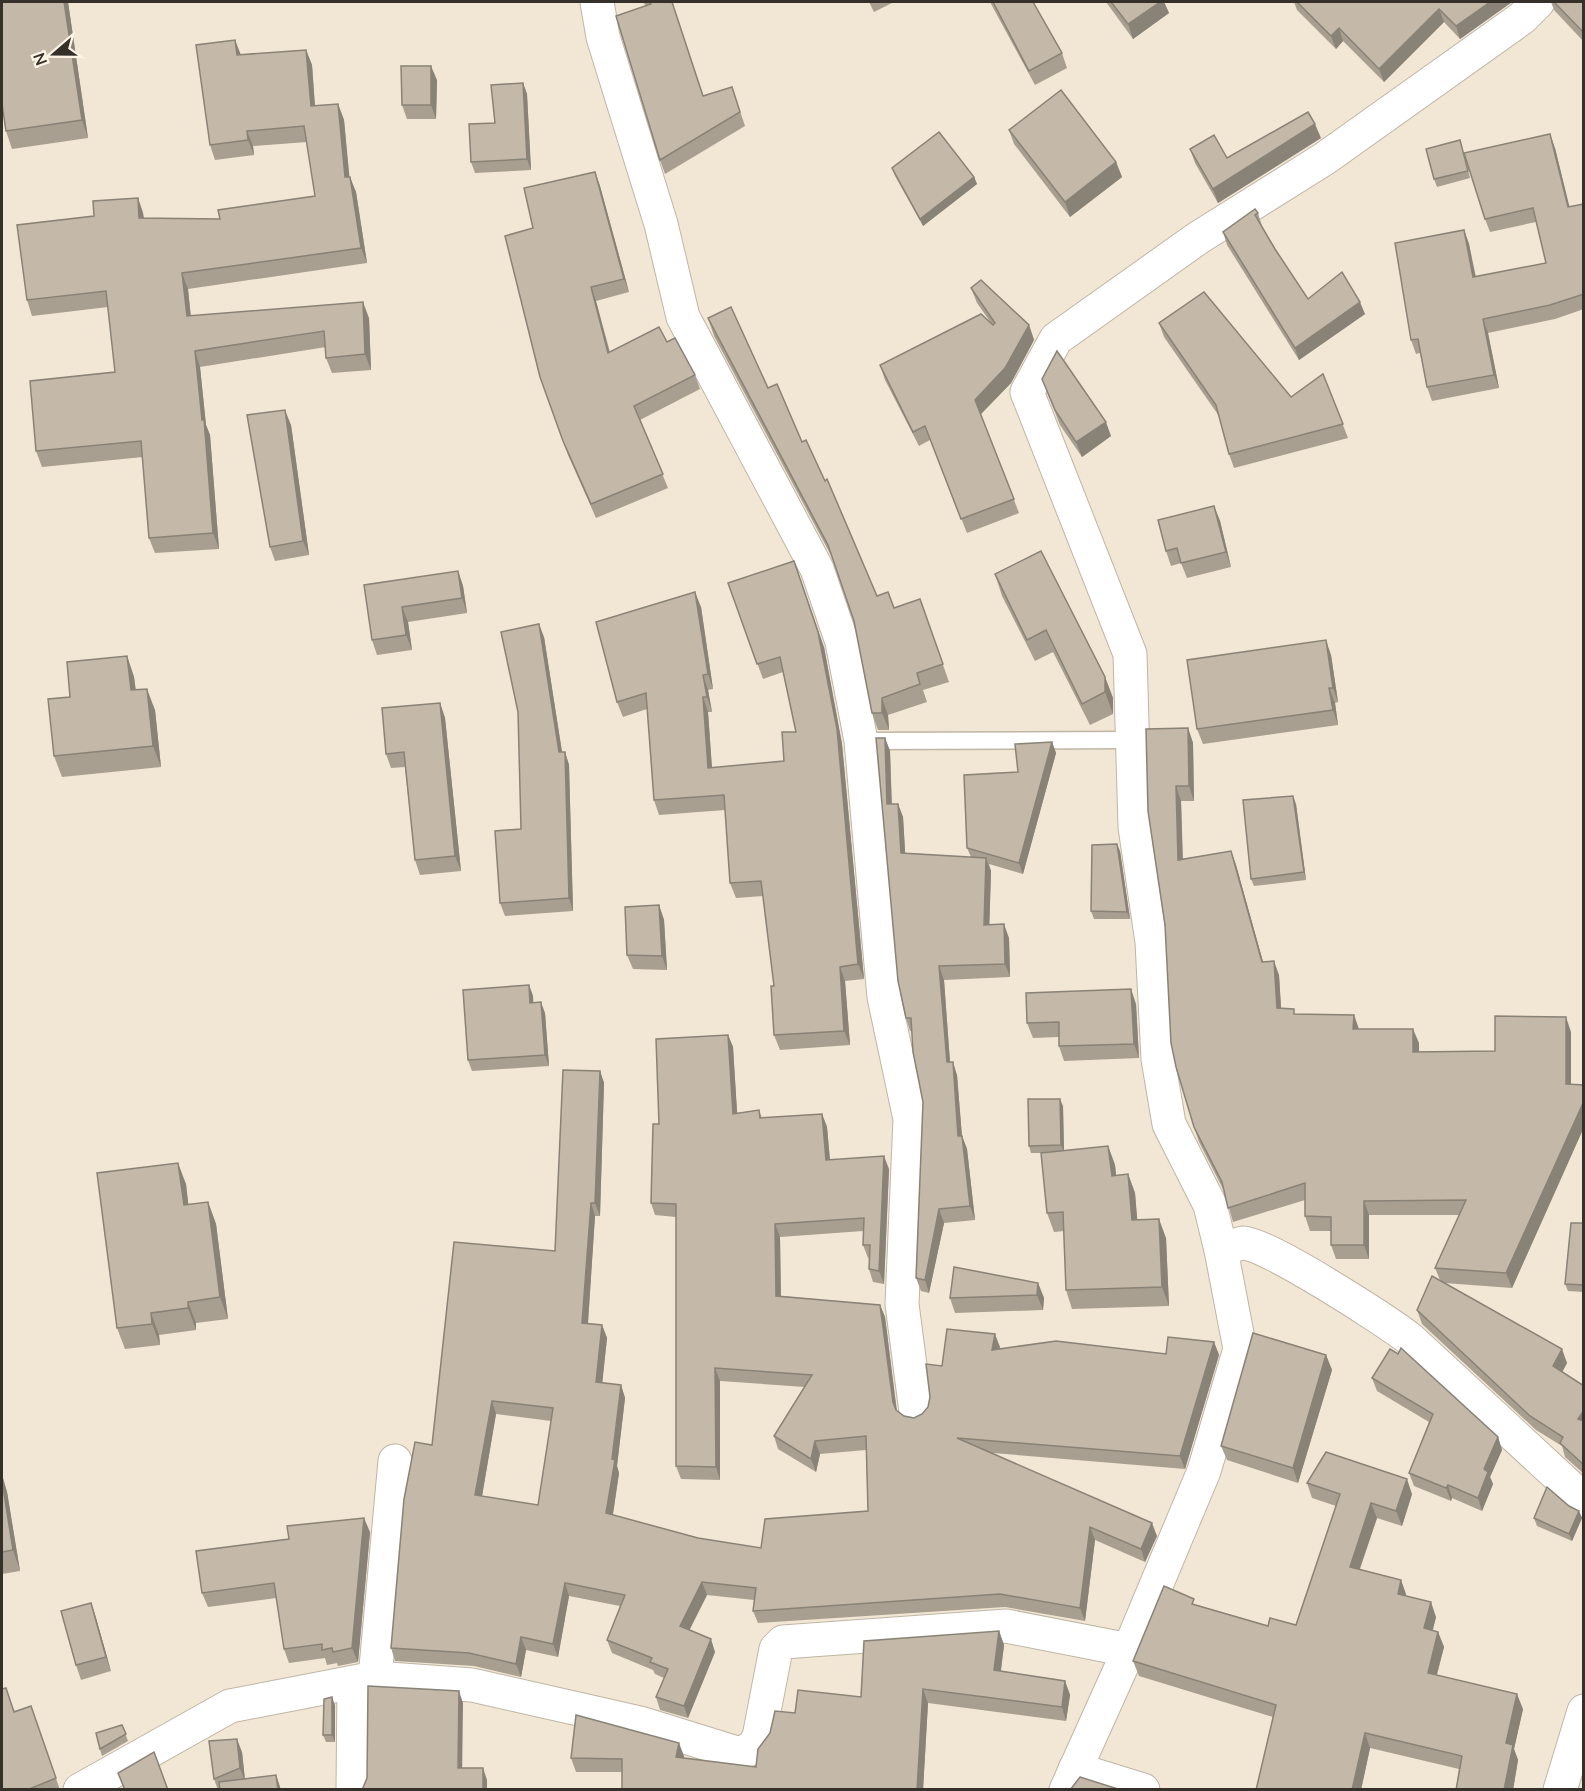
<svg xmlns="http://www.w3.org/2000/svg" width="1585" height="1791" font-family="'Nunito Sans',sans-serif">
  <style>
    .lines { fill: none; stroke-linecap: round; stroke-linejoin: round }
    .lane-casing { stroke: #c0b5a5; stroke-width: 19 }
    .street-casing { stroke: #c0b5a5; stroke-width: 35 }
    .secondary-casing { stroke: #c0b5a5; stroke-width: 35 }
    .lane { stroke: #fff; stroke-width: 16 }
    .street { stroke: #fff; stroke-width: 33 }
    .secondary { stroke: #fff; stroke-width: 33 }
    .wall { fill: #a99f90; fill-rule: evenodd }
    .shaded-wall { fill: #898276 }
    .building { fill: #c4b9a8; stroke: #898276; stroke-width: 1.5; fill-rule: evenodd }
  </style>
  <rect width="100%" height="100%" fill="#f2e7d5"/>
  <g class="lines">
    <defs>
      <path id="lane" d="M864 741 1133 740"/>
      <g id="street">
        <path d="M597 2 603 37 661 224 683 317 817 569 842 642 861 741 884 997 910 1119 902 1304 916 1412"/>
        <path d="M1221 1250 1210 1205 1169 1124 1158 1059 1152 942 1135 827 1130 654 1027 392 1056 339 1198 238 1324 159 1522 18 1538 2"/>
        <path d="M375 1678 395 1461"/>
        <path d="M1075 1769 1143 1790"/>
        <path d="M353 1790 354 1684"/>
        <path d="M1066 1790 1129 1650"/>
        <path d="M1560 1790 1584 1711"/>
      </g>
      <path id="secondary" d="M80 1790 230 1706 375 1678 472 1685 640 1723 740 1754 753 1747 759 1737 776 1649 783 1642 1006 1626 1129 1650 1204 1471 1240 1349 1221 1250C1228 1248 1236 1244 1243 1243 1265 1242 1388 1322 1410 1339L1584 1500"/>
    </defs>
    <use href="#lane" class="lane-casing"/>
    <use href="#street" class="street-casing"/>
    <use href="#secondary" class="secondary-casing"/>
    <use href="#lane" class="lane"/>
    <use href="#street" class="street"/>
    <use href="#secondary" class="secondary"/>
  </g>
  <g class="wall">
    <path d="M2 2H73H68L88 138 12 149 6 131Z"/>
    <path d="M643 2H672L703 96 732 87 745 126 665 174 660 160 646 6Z"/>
    <path d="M869 2H894L874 12Z"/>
    <path d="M990 2H1033L1062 53 1067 68 1035 85Z"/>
    <path d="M1106 2H1164L1169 13 1133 39Z"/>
    <path d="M1294 2H1512L1460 39 1444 22 1384 82 1343 41 1336 49 1297 10Z"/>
    <path d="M1551 2H1584V42L1554 10Z"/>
    <path d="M235 40 240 55 306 50 312 65 315 106 338 104 344 120 349 177 356 192 367 263 188 289 191 316 369 318 371 370 332 373 326 358V347L200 367 206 425 210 435 219 549 155 553 149 538 143 457 42 467 36 451 115 372 108 307 32 316 27 300 94 216 138 198 143 213 144 218 220 219 315 196 307 142 253 146 254 155 215 160 210 145Z"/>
    <path d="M437 80 436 119H407L402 105Z"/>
    <path d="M523 83 527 94 531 170 475 173 471 162 495 123Z"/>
    <path d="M1009 130 1116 162 1122 177 1070 217 1014 144Z"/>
    <path d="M1321 138 1218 203 1195 163 1190 149 1227 158Z"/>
    <path d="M1460 140 1470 178 1437 187 1434 179Z"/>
    <path d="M1555 148 1569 207 1584 204V309L1555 319 1488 333 1499 388 1432 401 1427 387 1420 353 1416 354 1411 340 1464 230 1469 244 1476 277 1546 263 1536 222 1490 232 1485 219Z"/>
    <path d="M892 168 974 177 977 184 923 226 895 176Z"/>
    <path d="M595 172 600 186 629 292 596 301 610 352 667 342 695 375 700 389 640 420 668 488 596 518 568 455 540 377 533 228Z"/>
    <path d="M1258 213 1262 226 1275 249 1308 299 1365 314 1299 360 1227 245 1223 232Z"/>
    <path d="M971 288 1029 325 1034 340 1011 383 981 414 1019 513 967 533 930 440 919 446 885 380 880 365 991 323 977 303Z"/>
    <path d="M708 318 768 388 802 442 877 596 894 608 920 599 949 682 923 690 927 702 888 715 889 730H878L872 713 854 621 834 561 714 336Z"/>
    <path d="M1159 323 1291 397 1323 374 1348 438 1234 468 1229 454 1219 416 1164 337Z"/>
    <path d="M1042 379 1111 436 1082 457 1060 425Z"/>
    <path d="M291 425 309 555 275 561 270 547Z"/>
    <path d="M1214 506 1220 521 1231 567 1187 578 1181 563 1171 566 1166 551Z"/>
    <path d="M458 571 463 586 467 613 408 622 412 650 377 655 372 640 364 585Z"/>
    <path d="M995 574 1105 677 1113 698V714L1090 725 1053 652 1035 661 1002 596Z"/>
    <path d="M728 583 824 647 842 744 864 979 845 981 850 1045 780 1050 774 1035V986L763 896 736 898 730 883 725 810 659 815 654 800 647 709 623 717 617 702 701 607 713 689 708 690 712 712H708L712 768 784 761 796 732 783 672 763 679Z"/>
    <path d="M544 637 562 752H565L569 765 573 911 505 916 500 903 521 829Z"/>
    <path d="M1331 655 1338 702 1335 703 1338 725 1203 744 1197 729Z"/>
    <path d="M127 656 134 677 136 690 155 710 161 767 62 777 54 756 70 697Z"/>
    <path d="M440 703 445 718 461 871 420 875 415 860 405 767 391 768 386 754Z"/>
    <path d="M1188 728 1193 743 1194 801H1181L1183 859 1231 851 1236 865 1263 962 1279 975 1281 1008 1296 1014 1354 1015 1359 1029 1419 1043V1052L1495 1051 1571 1032V1084L1584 1085V1127L1512 1288 1444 1283 1567 1363 1562 1372 1584 1386V1474L1565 1457 1562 1446 1536 1430 1422 1324 1417 1310 1440 1280 1435 1268 1459 1215H1369V1259H1336L1331 1245V1231H1310L1305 1216V1200L1233 1222 1224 1191 1199 1142 1194 1127 1148 811Z"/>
    <path d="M885 738 890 751 892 804H898L903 817 905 853 971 857 967 848 1018 772 1052 742 1056 753 1023 874 989 864 991 871 989 925 1009 938 1010 977 944 980 950 1062 957 1075 962 1136 967 1149 975 1220 944 1223 929 1293 921 1291 916 1278 923 1102 912 1031H910L906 1018Z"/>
    <path d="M1296 804 1306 880 1254 886 1251 879Z"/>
    <path d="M1120 851 1130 919H1094L1091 911Z"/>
    <path d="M659 905 664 920 667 970 633 969 627 955Z"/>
    <path d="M529 985 533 996V1003L545 1013 549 1066 472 1071 468 1060Z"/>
    <path d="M1136 1004 1139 1058 1064 1061 1059 1046V1037L1033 1038 1027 1023Z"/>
    <path d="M728 1035 733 1047 737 1113 759 1110 762 1118 822 1114 827 1127 830 1160 889 1169 884 1284 873 1282 869 1269V1258H868L863 1245V1231L780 1237 781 1296 880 1305 885 1317 897 1411 904 1416 914 1418 922 1414 928 1407 942 1366 1000 1347 999 1349 1166 1354 1214 1342 1219 1355 1185 1469 993 1453 1157 1536 1145 1562 1095 1540 1085 1621 1005 1607 758 1623 753 1611 754 1600 707 1595 689 1630 715 1652 688 1718 660 1710 656 1697 664 1678 655 1674 653 1670 612 1653 607 1640 620 1606 569 1596 558 1657 526 1650 521 1677 474 1666 395 1661 391 1648 432 1445 555 1251 600 1071 604 1083 600 1216H595L588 1324 602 1325 607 1338 602 1383 621 1385 625 1398 617 1466 619 1473 613 1515 698 1538 761 1548 868 1511 866 1450 820 1454 816 1472 778 1449 774 1436 805 1387 720 1381V1480L681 1479 676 1466V1217L655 1215 651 1203 659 1124ZM496 1414 551 1421 538 1505 482 1496Z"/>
    <path d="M1063 1106 1064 1151 1108 1146 1115 1165 1116 1175 1128 1174 1135 1193 1137 1220 1166 1238 1169 1306 1072 1309 1066 1290 1064 1231 1054 1232 1047 1213 1044 1153H1031L1029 1146Z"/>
    <path d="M186 1184 188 1205 208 1202 216 1224 228 1319 196 1323V1330L159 1335 160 1345 125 1349 117 1328Z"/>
    <path d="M1584 1223V1292L1568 1291 1565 1284Z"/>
    <path d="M1038 1283 1044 1298 1043 1310 955 1313 950 1298Z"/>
    <path d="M1326 1355 1332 1370 1298 1483 1227 1460 1221 1446Z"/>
    <path d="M1372 1378 1498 1437 1502 1450 1490 1477 1493 1484 1482 1511 1452 1498 1451 1501 1414 1486 1409 1473 1429 1422 1377 1391Z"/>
    <path d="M2 1475 7 1492 20 1571 2 1574Z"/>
    <path d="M1307 1483 1412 1494 1402 1526 1377 1518 1360 1569 1401 1580 1406 1596 1436 1617 1433 1630 1438 1632 1444 1647 1437 1675 1523 1709 1514 1749 1518 1760 1513 1790H1456L1459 1769 1370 1748 1361 1790H1256L1273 1717 1139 1676 1133 1661 1197 1605 1268 1626 1296 1625 1336 1506 1312 1498Z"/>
    <path d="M1569 1506 1579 1511 1582 1518 1572 1541 1537 1526 1534 1518Z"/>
    <path d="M370 1532 358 1662 338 1666 337 1663 327 1665 325 1658 289 1663 284 1649 276 1598 208 1607 202 1593Z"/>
    <path d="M91 1603 96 1618 111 1671 81 1680 76 1665Z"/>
    <path d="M999 1631 1004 1645 1001 1671 1065 1681 1070 1695 1066 1721 928 1703 923 1790H622V1772H576L571 1758 684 1756V1758L756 1767 795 1713 861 1697Z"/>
    <path d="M335 1705V1742H326L323 1735Z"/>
    <path d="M31 1706 60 1790H2L14 1711Z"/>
    <path d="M122 1725 128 1741 102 1756 100 1749Z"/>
    <path d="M242 1752 245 1779 276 1775 281 1790H218L214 1779Z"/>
  </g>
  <g class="shaded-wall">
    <path d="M64 2H68L88 138 82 120Z"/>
    <path d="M1160 2H1164L1169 13 1133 39 1128 24Z"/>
    <path d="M1490 2H1512L1460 39 1456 26Z"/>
    <path d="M1439 9 1444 22 1384 82 1379 69Z"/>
    <path d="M1339 28 1343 41 1336 49 1331 36Z"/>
    <path d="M235 40 241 55H237Z"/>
    <path d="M306 50 312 65 316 121 311 106Z"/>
    <path d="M431 66 437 80 436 119 431 105Z"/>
    <path d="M523 83 527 94 531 170 527 159Z"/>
    <path d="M338 104 344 120 351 193 345 177Z"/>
    <path d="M1315 124 1321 138 1218 203 1213 189Z"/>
    <path d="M247 131 253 146 254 155 248 140Z"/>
    <path d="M1550 134 1555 148 1573 221 1568 207Z"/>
    <path d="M1116 162 1122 177 1070 217 1065 202Z"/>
    <path d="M595 172 600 186 629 292 624 279Z"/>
    <path d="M350 177 356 192 367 263 361 248Z"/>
    <path d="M974 177 977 184 923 226 920 219Z"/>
    <path d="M138 198 143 213 145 234 139 218Z"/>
    <path d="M1464 230 1469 244 1478 291 1473 277Z"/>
    <path d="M182 273 188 289 192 332 187 316Z"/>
    <path d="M591 287 596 301 613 367 608 353Z"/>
    <path d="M363 302 369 318 371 370 365 354Z"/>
    <path d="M1360 302 1365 314 1299 360 1295 348Z"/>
    <path d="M1483 319 1488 333 1499 388 1494 375Z"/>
    <path d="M1029 325 1034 340 1011 383 981 414 975 400Z"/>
    <path d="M195 351 200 367 206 425 210 435 219 549 213 533Z"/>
    <path d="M285 410 291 425 309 555 303 541Z"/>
    <path d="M1106 422 1111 436 1082 457 1076 442Z"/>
    <path d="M1214 506 1220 521 1231 567 1226 552Z"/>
    <path d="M794 561 824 647 842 744 864 979 858 964Z"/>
    <path d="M458 571 463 586 467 613 462 598Z"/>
    <path d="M695 592 701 607 713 689 708 674Z"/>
    <path d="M402 607 408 622 412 650 406 635Z"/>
    <path d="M539 624 544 637 564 765 559 752Z"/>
    <path d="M1326 640 1331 655 1338 702 1333 688Z"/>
    <path d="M127 656 134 677 138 712 131 690Z"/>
    <path d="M703 675 708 690 712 712 707 697Z"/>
    <path d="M1105 677 1113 698V714L1105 692Z"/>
    <path d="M1329 688 1335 703 1338 725 1333 710Z"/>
    <path d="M147 689 155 710 161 767 153 746Z"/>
    <path d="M703 697 708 712 713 783 708 768Z"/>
    <path d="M882 698 888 715 889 730 882 713Z"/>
    <path d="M440 703 445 718 461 871 455 856Z"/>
    <path d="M1188 728 1193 743 1194 801 1189 786Z"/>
    <path d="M885 738 890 751 892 818 887 804Z"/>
    <path d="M1052 742 1056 753 1023 874 1019 863Z"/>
    <path d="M565 752 569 765 573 911 569 898Z"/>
    <path d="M1176 786 1181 801 1183 874 1178 860Z"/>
    <path d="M1293 796 1296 804 1306 880 1304 872Z"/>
    <path d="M898 804 903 817 906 866 901 853Z"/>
    <path d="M1117 844 1120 851 1130 919 1127 912Z"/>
    <path d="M1231 851 1236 865 1267 976 1262 962Z"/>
    <path d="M986 858 991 871 989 939 984 925Z"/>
    <path d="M659 905 664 920 667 970 662 956Z"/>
    <path d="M1004 924 1009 938 1010 977 1005 964Z"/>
    <path d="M1274 961 1279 975 1282 1023 1277 1008Z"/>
    <path d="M939 966 944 980 951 1076 947 1062Z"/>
    <path d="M840 967 845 981 850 1045 844 1031Z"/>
    <path d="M529 985 533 996 534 1014 530 1003Z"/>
    <path d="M1131 989 1136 1004 1139 1058 1134 1044Z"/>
    <path d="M541 1002 545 1013 549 1066 545 1055Z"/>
    <path d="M1354 1015 1359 1030 1353 1029Z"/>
    <path d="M1566 1017 1571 1032V1098L1566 1084Z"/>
    <path d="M1413 1029 1419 1043V1066L1413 1052Z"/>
    <path d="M728 1035 733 1047 738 1127 733 1114Z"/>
    <path d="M953 1062 957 1075 963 1150 958 1136Z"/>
    <path d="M600 1071 604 1083 600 1216 595 1203Z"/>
    <path d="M1060 1099 1063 1106 1064 1152 1061 1145Z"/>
    <path d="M1584 1101V1127L1512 1288 1506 1273Z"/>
    <path d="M822 1114 827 1127 831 1173 826 1160Z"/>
    <path d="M962 1136 967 1149 975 1220 970 1206Z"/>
    <path d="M1108 1146 1115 1165 1118 1194 1112 1176Z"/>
    <path d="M884 1156 889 1169 884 1284 879 1271Z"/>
    <path d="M178 1163 186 1184 191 1227 184 1205Z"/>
    <path d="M1128 1174 1135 1193 1139 1239 1132 1220Z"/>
    <path d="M1364 1201 1369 1215V1259L1364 1245Z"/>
    <path d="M208 1202 216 1224 228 1319 220 1297Z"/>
    <path d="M591 1203 595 1216 587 1336 582 1323Z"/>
    <path d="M939 1209 944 1223 929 1293 925 1280Z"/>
    <path d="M1159 1219 1166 1238 1169 1306 1162 1287Z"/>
    <path d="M775 1224 780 1237 781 1309 776 1296Z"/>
    <path d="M1038 1283 1044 1298 1043 1310 1037 1295Z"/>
    <path d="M188 1302 196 1323V1330L188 1308Z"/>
    <path d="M880 1305 885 1317 897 1414 893 1402Z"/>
    <path d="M151 1313 159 1335 160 1345 152 1324Z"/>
    <path d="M602 1325 607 1338 601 1395 596 1382Z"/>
    <path d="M995 1334 1000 1347 996 1363 992 1350Z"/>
    <path d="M1214 1342 1219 1355 1185 1469 1180 1456Z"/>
    <path d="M1562 1349 1567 1363 1558 1380 1553 1366Z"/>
    <path d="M1326 1355 1332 1370 1298 1483 1293 1468Z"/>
    <path d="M715 1368 720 1381V1480L716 1467Z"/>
    <path d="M621 1385 625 1398 617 1466 619 1473 611 1526 606 1513Z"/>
    <path d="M492 1401 496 1414 480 1508 475 1495Z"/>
    <path d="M1584 1410 1583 1433 1578 1419Z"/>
    <path d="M1498 1437 1502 1450 1490 1477 1493 1484 1482 1511 1478 1498 1484 1469Z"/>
    <path d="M815 1441 820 1454 816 1472 811 1459Z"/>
    <path d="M2 1475 7 1492 20 1571 13 1550 2 1481Z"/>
    <path d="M1407 1479 1412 1494 1402 1526 1396 1511Z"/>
    <path d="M1448 1485 1452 1498 1451 1501 1446 1488Z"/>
    <path d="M1371 1503 1377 1518 1355 1582 1350 1567Z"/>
    <path d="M1579 1511 1582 1518 1572 1541 1569 1534Z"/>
    <path d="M364 1518 370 1532 358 1662 352 1648Z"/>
    <path d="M1152 1523 1157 1536 1145 1562 1141 1549Z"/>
    <path d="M1090 1527 1095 1540 1085 1621 1080 1608Z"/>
    <path d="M1401 1580 1406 1594 1403 1609 1398 1594Z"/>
    <path d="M702 1582 707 1595 685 1639 680 1626Z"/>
    <path d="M565 1583 569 1596 558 1657 553 1644Z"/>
    <path d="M1431 1602 1436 1617 1429 1643 1424 1628Z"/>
    <path d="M91 1603 96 1618 111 1671 106 1657Z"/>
    <path d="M999 1631 1004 1645 999 1684 994 1670Z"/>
    <path d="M1438 1632 1444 1647 1433 1688 1428 1673Z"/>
    <path d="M521 1637 526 1650 521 1677 516 1664Z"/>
    <path d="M711 1639 715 1652 688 1718 684 1706Z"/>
    <path d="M1065 1681 1070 1695 1066 1721 1062 1707Z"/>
    <path d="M923 1689 928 1703 923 1790H917Z"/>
    <path d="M459 1691 463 1703 462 1780 458 1768Z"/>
    <path d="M1517 1694 1523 1709 1514 1749 1518 1760 1513 1790H1504L1506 1743Z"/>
    <path d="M332 1697 335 1705V1742L332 1735Z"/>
    <path d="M1365 1733 1370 1748 1361 1790H1352Z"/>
    <path d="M237 1739 242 1752 245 1781 240 1768Z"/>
    <path d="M679 1743 684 1756 681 1770 676 1757Z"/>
    <path d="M483 1768 487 1780V1790H483Z"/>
    <path d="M276 1775 281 1790H278Z"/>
  </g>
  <g class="building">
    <path d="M2 2H64L82 120 6 131 2 104Z"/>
    <path d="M649 2H672L703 96 732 87 740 112 660 160 616 16 651 4Z"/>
    <path d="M993 2H1033L1062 53 1029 71Z"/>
    <path d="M1111 2H1160L1128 24Z"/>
    <path d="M1297 2H1490L1456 26 1439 9 1379 69 1339 28 1331 36Z"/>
    <path d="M1554 2H1584V33Z"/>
    <path d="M235 40 237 55 306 50 311 106 338 104 345 177H350L361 248 182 273 187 316 363 302 365 354 326 358 324 331 195 351 202 420 204 419 213 533 149 538 141 441 36 451 30 381 115 372 106 291 27 300 17 225 94 216 93 201 138 198 139 218 220 219 218 210 315 196 304 126 247 131 248 140 210 145 196 45Z"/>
    <path d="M401 66H431V105H402Z"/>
    <path d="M523 83 527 159 471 162 469 124 495 123 491 85Z"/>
    <path d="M1061 90 1116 162 1065 202 1009 130Z"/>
    <path d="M1308 112 1315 124 1213 189 1190 149 1214 135 1227 158Z"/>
    <path d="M939 132 974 177 920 219 892 168Z"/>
    <path d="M1550 134 1568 207 1584 204V294L1550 305 1483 319 1494 375 1427 387 1418 339 1411 340 1395 243 1464 230 1473 277 1546 263 1533 208 1485 219 1464 153Z"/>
    <path d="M1460 140 1468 171 1434 179 1426 149Z"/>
    <path d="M595 172 624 279 591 287 608 353 659 327 667 342 675 338 695 375 634 406 663 474 591 504 563 441 540 377 505 236 533 228 524 188Z"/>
    <path d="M1255 209 1258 213 1255 215 1275 249 1308 299 1342 272 1360 302 1295 348 1223 232Z"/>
    <path d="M981 280 1029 325 1005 368 975 400 1014 499 961 519 925 426 913 432 880 365 981 314 993 325 995 323 971 288Z"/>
    <path d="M1204 292 1291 397 1323 374 1343 424 1229 454 1216 405 1159 323Z"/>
    <path d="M731 307 768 388 777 384 802 442 806 440 825 481 827 479 877 596 888 592 894 608 920 599 943 664 917 673 920 684 882 698V713H872L854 621 828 545 708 318Z"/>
    <path d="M1057 351 1106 422 1076 442 1055 410 1042 379Z"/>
    <path d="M285 410 303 541 270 547 247 415Z"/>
    <path d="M1214 506 1226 552 1181 563 1177 548 1166 551 1158 520Z"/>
    <path d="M1041 551 1105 677V692L1082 704 1046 630 1027 640 995 574Z"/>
    <path d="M794 561 818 632 837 729 858 964 840 967 844 1031 774 1035 771 986H774L761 881 730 883 724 795 654 800 646 693 617 702 596 622 695 592 708 674 703 675 707 697H703L708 768 784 761 782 732H796L780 657 757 664 728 583Z"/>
    <path d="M458 571 462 598 402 607 406 635 372 640 364 585Z"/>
    <path d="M539 624 559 752H565L569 898 500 903 495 831 521 829 518 712 501 632Z"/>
    <path d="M1326 640 1333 688H1329L1333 710 1197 729 1187 660Z"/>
    <path d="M127 656 131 690 147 689 153 746 54 756 48 699 70 697 67 662Z"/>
    <path d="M440 703 455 856 415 860 404 752 386 754 382 708Z"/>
    <path d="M1188 728 1189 786H1176L1178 860 1231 851 1262 962 1274 961 1277 1008 1294 1009V1014L1354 1015 1353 1029H1413V1052L1495 1051V1016L1566 1017V1084L1584 1085V1101L1506 1273 1435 1268 1466 1200 1364 1201V1245H1331V1217L1305 1216V1183L1228 1208 1222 1182 1194 1127 1176 1067 1171 1043 1165 925 1148 811 1146 729Z"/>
    <path d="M876 738H885L887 804H898L901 853 986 858 984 925 1004 924 1005 964 939 966 947 1062H953L958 1136H962L970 1206 939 1209 925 1280 916 1278 923 1102 913 1052 911 1018H906L898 981Z"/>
    <path d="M1052 742 1019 863 967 848 964 775 1018 772 1015 744Z"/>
    <path d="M1293 796 1304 872 1251 879 1243 800Z"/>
    <path d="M1117 844 1127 912 1091 911 1092 845Z"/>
    <path d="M659 905 662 956 627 955 625 907Z"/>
    <path d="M529 985 530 1003 541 1002 545 1055 468 1060 463 990Z"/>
    <path d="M1131 989 1134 1044 1059 1046V1022L1027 1023 1026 993Z"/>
    <path d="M728 1035 733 1114 759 1110 760 1118 822 1114 826 1160 884 1156 879 1271 869 1269 870 1245H863L864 1218 775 1224 776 1296 880 1305 893 1402 896 1410 904 1416 914 1418 922 1414 928 1407 930 1397 926 1364 942 1366 947 1329 995 1334 992 1350 1056 1341 1166 1354 1168 1337 1214 1342 1180 1456 957 1438 1152 1523 1141 1549 1090 1527 1080 1608 1000 1594 753 1611 756 1588 702 1582 680 1626 711 1639 684 1706 656 1697 668 1669 650 1662 652 1658 607 1640 625 1595 565 1583 553 1644 521 1637 516 1664 469 1653 391 1648 404 1499 415 1442 432 1445 454 1242 555 1251 563 1070 600 1071 595 1203H591L582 1323 602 1325 596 1382 621 1385 612 1459 615 1460 606 1513 698 1538 761 1548 765 1519 868 1511 866 1436 815 1441 811 1459 774 1436 812 1375 715 1368 716 1467 676 1466V1204L651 1203 653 1124H659L656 1039ZM492 1401 553 1408 538 1505 475 1495Z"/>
    <path d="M1028 1099H1060L1061 1145 1029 1146Z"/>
    <path d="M1108 1146 1112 1176 1128 1174 1132 1220 1159 1219 1162 1287 1066 1290 1063 1212 1047 1213 1041 1153Z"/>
    <path d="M178 1163 184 1205 208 1202 220 1297 188 1302V1308L151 1313 152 1324 117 1328 97 1173Z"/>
    <path d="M1571 1223H1584V1285L1565 1284Z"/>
    <path d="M954 1267 1038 1283 1037 1295 950 1298Z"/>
    <path d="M1432 1276 1562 1349 1553 1366 1584 1386V1410L1578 1419 1584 1421V1465L1560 1443 1563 1437 1530 1416 1417 1310Z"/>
    <path d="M1253 1333 1326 1355 1293 1468 1221 1446Z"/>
    <path d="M1401 1348 1498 1437 1484 1469 1488 1472 1478 1498 1448 1485 1446 1488 1409 1473 1433 1414 1372 1378 1390 1349 1398 1354Z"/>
    <path d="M1326 1452 1407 1479 1396 1511 1371 1503 1350 1567 1401 1580 1398 1594 1431 1602 1424 1628 1438 1632 1428 1673 1517 1694 1506 1743 1513 1745 1504 1790H1456L1462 1756 1365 1733 1352 1790H1256L1276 1705 1133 1661 1164 1586 1194 1599 1192 1604 1268 1626 1270 1618 1296 1625 1340 1494 1307 1483Z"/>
    <path d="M2 1481 13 1550 2 1552Z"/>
    <path d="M1547 1487 1569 1506 1579 1511 1569 1534 1534 1518Z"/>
    <path d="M364 1518 352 1648 333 1652 332 1648 322 1650V1644L284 1649 274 1583 202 1593 196 1551 289 1539 287 1526Z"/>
    <path d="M91 1603 106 1657 76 1665 61 1611Z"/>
    <path d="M999 1631 994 1670 1065 1681 1062 1707 923 1689 917 1790H622V1759L571 1758 576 1715 679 1743 676 1757 756 1767 758 1749 770 1733 775 1711 795 1713 798 1690 861 1697 864 1641Z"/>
    <path d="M368 1686 459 1691 458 1768H483V1790H362L367 1778Z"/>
    <path d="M6 1688 14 1712 31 1706 56 1778 27 1790H2V1689Z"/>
    <path d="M332 1697V1735H323L324 1699Z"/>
    <path d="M122 1725 126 1734 100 1749 96 1733Z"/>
    <path d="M237 1739 240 1768 214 1779 209 1741Z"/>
    <path d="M154 1752 168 1790H125L118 1773Z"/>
    <path d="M276 1775 278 1790H220L219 1782Z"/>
    <path d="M1080 1777 1121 1790H1070Z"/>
  </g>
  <rect width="1585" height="1791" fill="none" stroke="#35302a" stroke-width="6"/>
  <g transform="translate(54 54) rotate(250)" stroke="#fef4e6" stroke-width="4.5" paint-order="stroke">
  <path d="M0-4.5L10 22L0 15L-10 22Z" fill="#35302a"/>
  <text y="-9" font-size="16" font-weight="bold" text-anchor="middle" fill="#35302a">N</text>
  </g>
</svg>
